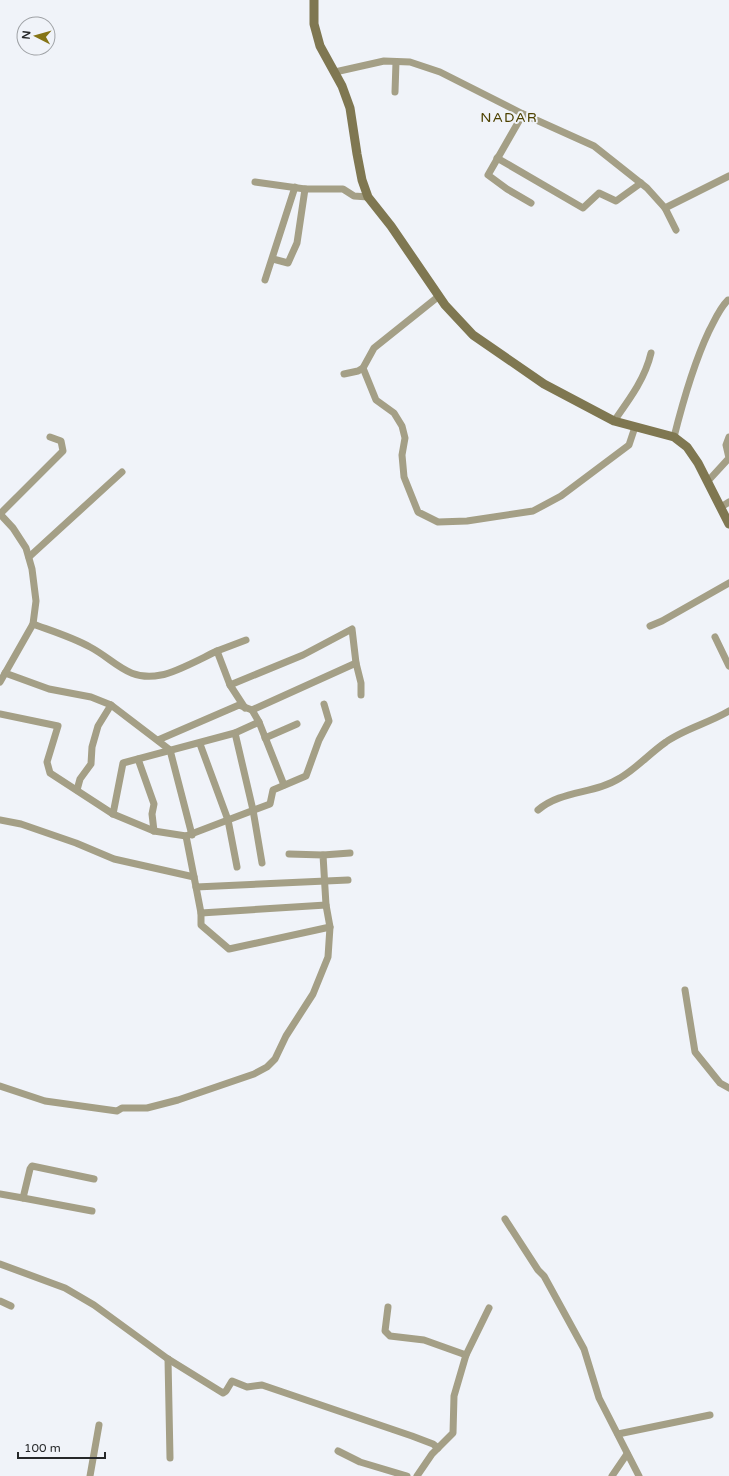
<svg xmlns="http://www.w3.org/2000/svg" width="729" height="1476" font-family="'Varela Round',sans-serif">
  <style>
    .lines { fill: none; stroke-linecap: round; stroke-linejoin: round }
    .minor { stroke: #a49f86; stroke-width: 7 }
    .secondary { stroke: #7f7751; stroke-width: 9 }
    .labels { text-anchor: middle; stroke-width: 4; stroke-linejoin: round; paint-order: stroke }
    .quarter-label { font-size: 14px; letter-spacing: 1px; fill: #4d4100; stroke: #f0f3f9 }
  </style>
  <rect width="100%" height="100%" fill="#f0f3f9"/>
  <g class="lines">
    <g class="minor">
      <path d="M335 72 384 61 410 62 440 72 523 114 594 146 647 188 665 208 676 230"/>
      <path d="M395 92 396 62"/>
      <path d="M523 114 488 175 507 189 531 203"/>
      <path d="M497 158 583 208 599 193 616 201 641 183"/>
      <path d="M255 182 305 189H343L354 196 368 197"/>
      <path d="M665 208 729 176"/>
      <path d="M273 259 288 263 297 243 305 189"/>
      <path d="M265 280 295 187"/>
      <path d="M363 368 376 400 394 413 402 426 405 438 402 455 404 477 418 512 438 522 467 521 533 511 561 496 629 445 635 427"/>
      <path d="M344 374 358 371 363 368 374 348 439 296"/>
      <path d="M614 421C629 400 645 379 651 353"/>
      <path d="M674 437C683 401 693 365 709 331 715 320 719 309 728 300H729"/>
      <path d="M708 481 729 458 726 445 729 437"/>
      <path d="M721 507 729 502"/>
      <path d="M0 514 13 528 26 548 32 569 36 601 33 624 0 682"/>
      <path d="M0 514 63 451 61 441 50 437"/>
      <path d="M29 557 122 472"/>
      <path d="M33 624C52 631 72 637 90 647 115 660 128 682 161 675 175 673 202 658 217 651L230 685 303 655 352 629 356 663 361 683V695"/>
      <path d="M650 626 662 621 729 583"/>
      <path d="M715 637 729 666"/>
      <path d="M217 651 246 640"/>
      <path d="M5 673 49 689 91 697 111 705 170 750 192 835"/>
      <path d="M230 685 245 708"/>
      <path d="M0 714 58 726 47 762 50 773 113 814 154 831 186 836 270 804 273 790 306 776 319 740 329 721 324 704"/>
      <path d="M259 722 284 785"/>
      <path d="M235 733 253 810 262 863"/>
      <path d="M265 738 297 724"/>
      <path d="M158 740 239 705 252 710"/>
      <path d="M200 744 228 820 237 867"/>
      <path d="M138 759 154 804 152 814 154 831"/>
      <path d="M77 790 80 779 91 764 92 747 98 726 111 705"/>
      <path d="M538 810C561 790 595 794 620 778 637 768 650 753 666 742 684 729 709 723 729 711"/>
      <path d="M113 814 123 763 235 733 259 722 252 710 356 663"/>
      <path d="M0 820 21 824 76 843 114 859 194 877"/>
      <path d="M186 836 196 887 348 880"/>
      <path d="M323 855 350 853"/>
      <path d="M196 887 201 913 326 905 323 855 289 854"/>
      <path d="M201 913V925L229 949 330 927"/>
      <path d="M685 990 695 1052 720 1083 729 1088"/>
      <path d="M0 1086 45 1101 117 1111 122 1108H147L178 1100 254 1074 267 1067 275 1059 286 1036 313 994 328 957 330 927 326 905"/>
      <path d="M0 1194 23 1198 30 1169 32 1166 94 1179"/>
      <path d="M23 1198 92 1211"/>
      <path d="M505 1219 538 1270 544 1276 584 1349 599 1398 639 1476"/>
      <path d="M0 1264 65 1288 94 1305 168 1359 223 1393 226 1391 232 1381 247 1387 262 1385 412 1436 433 1444 438 1448"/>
      <path d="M0 1301 11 1306"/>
      <path d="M388 1307 385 1331 390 1336 424 1340 466 1355"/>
      <path d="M168 1359 170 1458"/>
      <path d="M618 1434 710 1415"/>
      <path d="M338 1451 360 1462 407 1476"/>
      <path d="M90 1476 99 1425"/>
      <path d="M417 1476 432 1454 453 1433 454 1396 466 1355 489 1308"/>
      <path d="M612 1476 627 1454"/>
    </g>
    <path class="secondary" d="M314 0V24L320 46 342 86 350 108 357 154 362 180 368 197 391 226 445 305 473 335 544 384 614 421 674 437 687 447 698 463 729 524"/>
  </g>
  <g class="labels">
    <g class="quarter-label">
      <text x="509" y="122">NADAR</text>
    </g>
  </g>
  <g transform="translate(36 36) rotate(276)"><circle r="19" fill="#f0f3f9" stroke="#9fa2a6"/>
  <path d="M0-3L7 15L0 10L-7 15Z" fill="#857416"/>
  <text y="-6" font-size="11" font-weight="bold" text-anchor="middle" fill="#26282a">N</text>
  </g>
  <path d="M18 1452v6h87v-6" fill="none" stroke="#26282a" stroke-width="2"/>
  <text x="24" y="1452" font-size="12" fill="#26282a" stroke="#f0f3f9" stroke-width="3" paint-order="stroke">100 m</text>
</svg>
